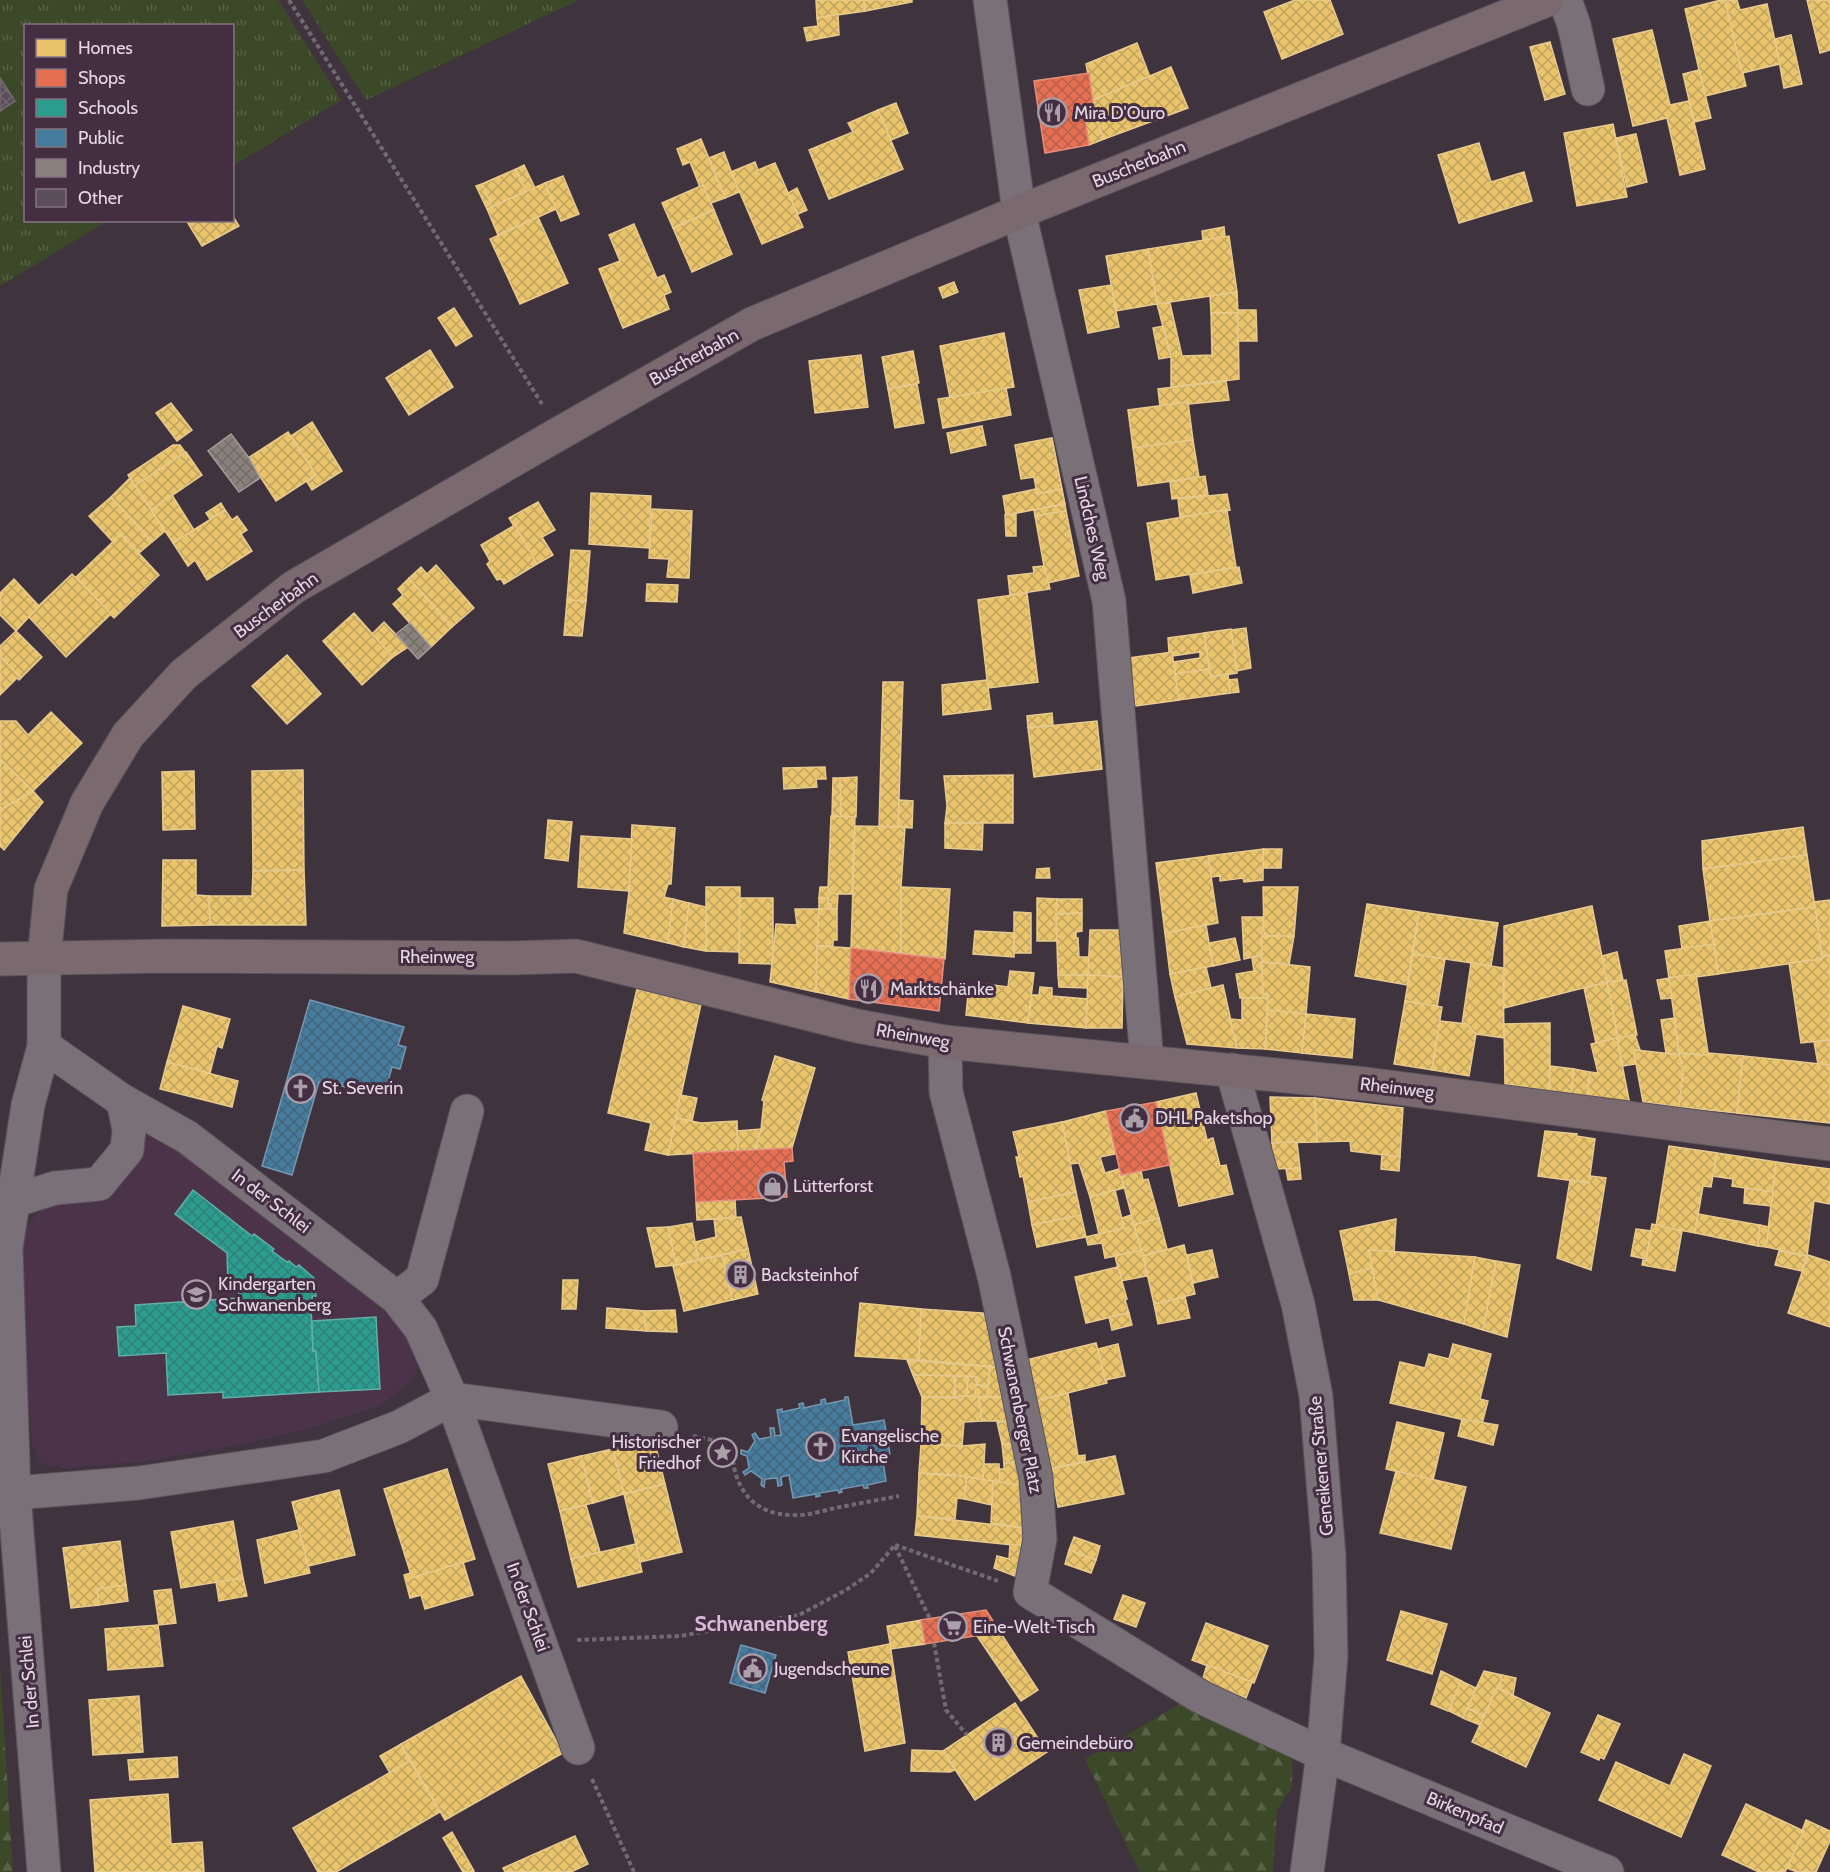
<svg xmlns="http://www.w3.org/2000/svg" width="1830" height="1872" font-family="Cabin,sans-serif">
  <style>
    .built { fill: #4b3349 }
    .grass { fill: url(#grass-tufts) }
    .forest { fill: url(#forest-firs) }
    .homes { fill: url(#homes-cross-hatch); stroke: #e8ca8f; stroke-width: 1.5 }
    .shops { fill: url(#shops-cross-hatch); stroke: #e68e7d; stroke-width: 1.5 }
    .schools { fill: url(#schools-cross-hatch); stroke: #62afa8; stroke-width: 1.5 }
    .public { fill: url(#public-cross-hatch); stroke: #7597b2; stroke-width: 1.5 }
    .industry { fill: url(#industry-cross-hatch); stroke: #a59b9b; stroke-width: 1.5 }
    .building { fill: url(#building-cross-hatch); stroke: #746a73; stroke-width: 1.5 }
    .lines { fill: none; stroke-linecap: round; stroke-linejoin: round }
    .minor-casing { stroke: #5b515a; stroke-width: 35 }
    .major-casing { stroke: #5b515a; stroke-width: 35 }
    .path { stroke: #726a71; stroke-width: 4; stroke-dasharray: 4.5 3; stroke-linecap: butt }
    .minor { stroke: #797078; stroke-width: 33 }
    .major { stroke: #7a6a6f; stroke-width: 33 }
    .labels { text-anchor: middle; stroke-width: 6; stroke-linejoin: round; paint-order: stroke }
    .poi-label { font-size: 18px; fill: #e5d8e4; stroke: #442f42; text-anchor: start }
    .street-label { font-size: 18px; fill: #e5d8e4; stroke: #442f42 }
    .quarter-label { font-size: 21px; font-weight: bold; fill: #d5bbd3; stroke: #442f42 }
  </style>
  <defs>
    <pattern id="grass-tufts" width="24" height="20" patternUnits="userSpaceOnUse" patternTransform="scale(1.5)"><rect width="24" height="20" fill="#3c4928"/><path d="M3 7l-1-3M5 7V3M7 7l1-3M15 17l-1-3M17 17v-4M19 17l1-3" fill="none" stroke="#586247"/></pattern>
    <pattern id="forest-firs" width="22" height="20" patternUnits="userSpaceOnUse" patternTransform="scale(1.5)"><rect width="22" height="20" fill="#3c4928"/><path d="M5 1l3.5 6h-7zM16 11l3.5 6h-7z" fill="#586247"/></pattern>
    <pattern id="homes-cross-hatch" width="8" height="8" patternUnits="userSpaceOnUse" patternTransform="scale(1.5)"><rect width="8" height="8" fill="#e9c46a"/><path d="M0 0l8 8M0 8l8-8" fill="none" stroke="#c0a360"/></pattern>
    <pattern id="shops-cross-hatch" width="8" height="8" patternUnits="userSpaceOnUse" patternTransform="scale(1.5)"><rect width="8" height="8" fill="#e76f51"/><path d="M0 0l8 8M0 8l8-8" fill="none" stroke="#b6614d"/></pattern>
    <pattern id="schools-cross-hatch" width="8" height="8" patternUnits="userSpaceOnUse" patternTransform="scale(1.5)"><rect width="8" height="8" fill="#2a9d8f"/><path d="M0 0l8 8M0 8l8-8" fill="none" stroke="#328178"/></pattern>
    <pattern id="public-cross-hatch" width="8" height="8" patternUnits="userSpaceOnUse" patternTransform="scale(1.5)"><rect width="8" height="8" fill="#457b9d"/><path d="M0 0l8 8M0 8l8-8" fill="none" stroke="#456479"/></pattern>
    <pattern id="industry-cross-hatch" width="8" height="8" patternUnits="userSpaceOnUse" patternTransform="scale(1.5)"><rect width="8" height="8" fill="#8a817c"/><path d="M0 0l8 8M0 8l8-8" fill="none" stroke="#726b68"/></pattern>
    <pattern id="building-cross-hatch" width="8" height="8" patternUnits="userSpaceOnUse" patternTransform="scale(1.5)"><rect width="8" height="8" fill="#5b4d5a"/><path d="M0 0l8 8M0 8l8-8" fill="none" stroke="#726672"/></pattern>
  </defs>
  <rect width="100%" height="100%" fill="#3f343e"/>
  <path class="built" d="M145 1118 411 1324 427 1349 413 1379 382 1405 308 1429 232 1446 148 1461 66 1468 41 1463 32 1445 19 1264 26 1228 40 1209 96 1195 122 1184 140 1159Z"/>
  <g class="grass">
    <path d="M0 0H278L341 100 233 166 232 26H26V220L107 221 0 286Z"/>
    <path d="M302 0H579L366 100Z"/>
  </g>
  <g class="forest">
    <path d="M0 1665 13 1872H0Z"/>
    <path d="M1206 1689 1293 1735 1292 1787 1277 1810 1273 1872H1140L1085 1759Z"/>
  </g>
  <g class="homes">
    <path d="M816 0H864L865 11 817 18Z"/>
    <path d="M864 0H912V2L865 11Z"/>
    <path d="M1295 0H1330L1343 34 1282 59 1264 12Z"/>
    <path d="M1721 0H1725L1746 86 1705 96 1685 9Z"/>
    <path d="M1725 0H1737L1740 10 1767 4 1780 64 1742 73Z"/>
    <path d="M1807 0H1830V50L1820 53Z"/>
    <path d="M838 14 839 35 807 41 804 28 818 26 817 18Z"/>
    <path d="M1652 30 1670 105 1689 101 1705 169 1680 175 1667 118 1633 126 1613 39Z"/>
    <path d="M1791 35 1802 84 1784 88 1775 39Z"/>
    <path d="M1550 42 1565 94 1545 100 1530 47Z"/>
    <path d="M1137 43 1150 77 1093 100 1086 64Z"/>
    <path d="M1171 67 1188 108 1104 139 1090 104 1093 103V100Z"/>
    <path d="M1699 70 1711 118 1694 122 1683 74Z"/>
    <path d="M896 103 908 133 891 140 878 110Z"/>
    <path d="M1090 104 1104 139 1089 145 1083 105Z"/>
    <path d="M878 110 903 169 829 199 809 150 853 132 848 123Z"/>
    <path d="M1613 124 1627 197 1577 206 1564 133Z"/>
    <path d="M1636 134 1647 182 1627 187 1616 138Z"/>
    <path d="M701 139 725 198 711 203 703 185 700 187 690 162 683 165 677 149Z"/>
    <path d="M1479 143 1491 182 1524 172 1532 201 1459 223 1438 155Z"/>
    <path d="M724 152 739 192 725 198 709 158Z"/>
    <path d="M755 162 758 170 775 163 803 227 762 244 731 172Z"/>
    <path d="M524 165 535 188 526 192 516 169Z"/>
    <path d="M516 169 526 192 492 207 482 184Z"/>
    <path d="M563 176 579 214 561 221 545 183Z"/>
    <path d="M545 183 556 209 498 235 487 209Z"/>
    <path d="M482 184 492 207 487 209 476 186Z"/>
    <path d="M703 185 714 210 673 228 662 203Z"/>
    <path d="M797 188 807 210 798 214 788 193Z"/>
    <path d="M714 210 732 254 692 272 673 228Z"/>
    <path d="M232 215 239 226 202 246 186 220H232Z"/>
    <path d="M538 217 568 283 520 304 490 239Z"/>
    <path d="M634 224 657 278 664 275 671 292 664 295 669 309 623 328 599 269 620 261 609 235Z"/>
    <path d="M1224 227 1225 237 1203 240 1202 231Z"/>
    <path d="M1229 236 1237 292 1157 304 1148 249Z"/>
    <path d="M1148 249 1157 304 1116 311 1106 256Z"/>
    <path d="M954 282 958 292 943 298 939 288Z"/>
    <path d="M1111 285 1119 327 1088 333 1079 290Z"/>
    <path d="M1237 292 1238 313H1211L1210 296Z"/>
    <path d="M1170 303 1182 356 1212 355 1211 313H1238L1239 379 1171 387V357L1157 304Z"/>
    <path d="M454 308 472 336 456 346 438 318Z"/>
    <path d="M1238 310H1256L1257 341H1238Z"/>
    <path d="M1163 326 1171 357 1159 359 1153 328Z"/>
    <path d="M1004 333 1014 387 950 398 940 346Z"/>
    <path d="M430 350 453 387 409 415 386 378Z"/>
    <path d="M913 351 919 383 888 389 882 357Z"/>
    <path d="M861 355 868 407 815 413 809 361Z"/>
    <path d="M1226 381 1229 400 1189 404 1188 402 1160 406 1158 389Z"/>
    <path d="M917 384 924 423 895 428 888 389Z"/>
    <path d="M1006 388 1011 415 943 428 938 399Z"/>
    <path d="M1188 402 1193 440 1133 448 1128 410Z"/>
    <path d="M171 403 192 430 177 441 156 413Z"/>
    <path d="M312 422 342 471 312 490 307 482 316 475 291 436Z"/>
    <path d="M982 426 986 445 951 453 947 433Z"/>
    <path d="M288 432 316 475 276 501 248 458Z"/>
    <path d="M1052 438 1062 489 1037 494 1034 477 1021 479 1015 445Z"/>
    <path d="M1193 440 1199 477 1138 486 1133 448Z"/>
    <path d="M173 445H180L185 452 135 486 128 475Z"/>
    <path d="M186 452 202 475 151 510 135 486Z"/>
    <path d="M1205 476 1208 495 1172 499 1170 482Z"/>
    <path d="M130 478 165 531 152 542 111 497Z"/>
    <path d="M1036 489 1037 494 1062 489 1065 504 1006 515 1003 496Z"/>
    <path d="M591 493 651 496 649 548 589 544Z"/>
    <path d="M1227 494 1230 510 1180 517 1178 499Z"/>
    <path d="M172 495 194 530 173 543 151 510Z"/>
    <path d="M111 497 152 542 139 553 121 534 113 542 89 516Z"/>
    <path d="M538 502 555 530 542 537 553 555 537 564 509 518Z"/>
    <path d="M221 503 225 510 210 519 206 513Z"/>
    <path d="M1065 504 1066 511 1035 516 1034 510Z"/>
    <path d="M652 509 692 511 689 578 667 577 669 559 649 558Z"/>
    <path d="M225 510 232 520 237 516 247 530 241 534 252 551 207 580 195 560 188 566 173 543Z"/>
    <path d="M1066 511 1079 576 1047 583 1035 516Z"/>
    <path d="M1218 511H1227L1236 567 1156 580 1147 523Z"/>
    <path d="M1016 514V536H1006L1005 515Z"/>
    <path d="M515 525 537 564 504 584 501 579 497 580 487 564 490 561 481 545Z"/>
    <path d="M121 534 159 575 114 618 76 577Z"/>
    <path d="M571 550 590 551 586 601 567 600Z"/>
    <path d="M436 565 474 608 452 627 409 578 421 567 427 574Z"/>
    <path d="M1044 566 1050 589 1010 595 1008 576 1034 573 1033 567Z"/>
    <path d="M1239 567 1242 583 1193 593 1190 575Z"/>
    <path d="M72 574 111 614 66 657 28 616Z"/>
    <path d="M409 578 452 627 431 647 393 604 403 595 398 589Z"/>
    <path d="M14 579 39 606 16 631 0 615V593Z"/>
    <path d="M647 584 678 585 677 602 646 601Z"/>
    <path d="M1027 593 1038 682 988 688 978 600Z"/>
    <path d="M567 600 586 601 582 636 564 635Z"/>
    <path d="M354 613 393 657 362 685 323 641Z"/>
    <path d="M384 622 408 647 393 657 372 634Z"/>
    <path d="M1246 628 1251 668 1236 671 1231 630Z"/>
    <path d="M1231 629 1237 673 1211 677 1204 633Z"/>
    <path d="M16 631 42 657 21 678 0 656V646Z"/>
    <path d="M1204 633 1209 669 1175 674 1174 662 1200 658V652L1173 656 1172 652H1169L1168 638Z"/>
    <path d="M1172 652 1179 700 1136 706 1129 658Z"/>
    <path d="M287 655 321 694 287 724 252 686Z"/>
    <path d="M0 656 21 678 19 680 17 678 0 695Z"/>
    <path d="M1209 669 1211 677 1228 674 1230 693 1179 700 1175 674Z"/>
    <path d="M1237 679 1239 692 1230 693 1229 680Z"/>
    <path d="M987 680 991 709 943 715 942 685Z"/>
    <path d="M883 682H903L898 827H879Z"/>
    <path d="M51 712 82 743 33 791 0 759V721H16L28 735Z"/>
    <path d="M1052 713 1053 725 1028 728 1027 716Z"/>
    <path d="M1097 721 1102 769 1034 777 1028 728Z"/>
    <path d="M0 759 33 791 0 810Z"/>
    <path d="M825 767 826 779H816L817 787 784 789 783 768Z"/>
    <path d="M303 770 304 870 253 871 252 771Z"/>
    <path d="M194 771 195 829 163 830 162 772Z"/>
    <path d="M1013 775V823H945L947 806 944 776Z"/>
    <path d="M857 777 856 817H841L840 778Z"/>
    <path d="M833 778H840L841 817 832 816Z"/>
    <path d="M33 791 43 802 4 850 0 846V810Z"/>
    <path d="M899 800 913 801 912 828 898 827Z"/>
    <path d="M831 816 855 817 852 894H833L828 889Z"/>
    <path d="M548 820 572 822 568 861 545 858Z"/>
    <path d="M945 823H983L982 850 945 848Z"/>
    <path d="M632 825 675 828 671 884H668L664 897 673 899 668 943 624 933 629 891Z"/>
    <path d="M855 826 905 827 901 887V953L851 948Z"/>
    <path d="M1803 827 1807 855 1703 869 1702 841Z"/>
    <path d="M581 836 632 839 629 891 578 887Z"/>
    <path d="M1263 849H1282L1281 868H1263Z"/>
    <path d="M1263 849V880L1244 882 1243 878 1220 881V876L1211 877 1208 856Z"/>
    <path d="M1807 855 1815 907 1710 921 1703 869Z"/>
    <path d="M1208 856 1218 923 1165 933 1156 863Z"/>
    <path d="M163 860H196V895L209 896 210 925 162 926Z"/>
    <path d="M1049 868 1050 878H1036L1037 869Z"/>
    <path d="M304 870 306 925H210L209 896H252L253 871Z"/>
    <path d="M706 887H740V952L706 951Z"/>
    <path d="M820 887H828L831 893 838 894 837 909H832L831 904H828V898H819Z"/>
    <path d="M901 887 950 889 945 959 901 953Z"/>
    <path d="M1263 887H1298L1294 936H1264Z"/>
    <path d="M740 898H773V964L739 963Z"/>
    <path d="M819 898H828V904H831L832 909H819Z"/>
    <path d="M1037 898 1057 899V941H1037Z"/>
    <path d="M673 899 689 903 684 947 668 943Z"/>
    <path d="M1057 899H1082V913L1056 914Z"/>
    <path d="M1830 900V955L1822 957 1814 902Z"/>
    <path d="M689 903 706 907V951L684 947Z"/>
    <path d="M1367 904 1419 912 1407 985 1355 976Z"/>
    <path d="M1592 906 1607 982 1504 1008V926Z"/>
    <path d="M1815 907 1822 959 1718 974 1710 921Z"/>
    <path d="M795 909H819L816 992 770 982 776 924 797 925Z"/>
    <path d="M819 909H837V940H833V946H817Z"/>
    <path d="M1014 912 1031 913V953H1014Z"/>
    <path d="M1419 912 1498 923 1491 966 1413 954Z"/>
    <path d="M1082 913V931L1076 932V938H1078L1079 957H1089L1088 975H1058L1056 914Z"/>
    <path d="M1242 917H1263L1262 955 1244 959Z"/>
    <path d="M1710 921 1714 944 1682 949 1679 926Z"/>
    <path d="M1206 925 1213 966 1170 974 1165 933Z"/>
    <path d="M1090 930H1125L1123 977 1088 975Z"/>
    <path d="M975 931 1014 933V957L973 954Z"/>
    <path d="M1262 936H1294L1289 965 1262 962Z"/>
    <path d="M1235 938 1240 960 1213 966 1209 943Z"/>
    <path d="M1714 944 1718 974 1696 977V974L1669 978 1665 951Z"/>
    <path d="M817 946 851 948 849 999 816 992Z"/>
    <path d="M1617 952 1623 980 1607 982 1602 956Z"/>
    <path d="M1413 954 1445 959 1437 1007 1405 1001Z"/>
    <path d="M1262 955 1263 994H1268V998H1240L1236 974 1254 971 1252 958Z"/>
    <path d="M1830 955V1040L1801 1043 1789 963 1822 959V957Z"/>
    <path d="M1262 962 1310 967 1306 1014 1267 1010 1268 994H1263Z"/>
    <path d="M1471 963 1503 968 1504 1038 1476 1034 1467 1024H1462Z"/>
    <path d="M1206 967 1211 988 1175 997 1170 974Z"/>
    <path d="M1010 971 1034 973 1028 1023 966 1015 968 994 977 995 978 983 1008 987Z"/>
    <path d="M1696 974 1708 1053 1707 1055 1679 1053 1669 978Z"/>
    <path d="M1058 975H1088L1087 988 1059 987Z"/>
    <path d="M1088 975 1123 977 1122 1028H1086Z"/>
    <path d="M1669 978 1672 998 1661 999 1657 980Z"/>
    <path d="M1626 980 1637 1035 1618 1038 1607 982Z"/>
    <path d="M1607 982 1618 1038 1596 1043 1584 988Z"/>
    <path d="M1223 985 1237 1048 1187 1044 1175 997Z"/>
    <path d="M1040 987 1052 988V996L1087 999 1086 1028 1028 1023 1032 995H1039Z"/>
    <path d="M637 989 701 1004 668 1155 645 1150 651 1123 608 1113Z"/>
    <path d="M1242 998H1268L1265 1049 1237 1048 1230 1019 1242 1020Z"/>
    <path d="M1405 1001 1442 1007 1432 1070 1394 1064Z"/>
    <path d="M183 1006 230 1019 222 1048 217 1046 210 1073 167 1062Z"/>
    <path d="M1268 1010 1306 1014 1302 1053 1265 1049Z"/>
    <path d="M1306 1014 1355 1019 1352 1058 1302 1053Z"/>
    <path d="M1674 1018 1679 1053 1680 1055 1666 1053 1661 1020Z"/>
    <path d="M1440 1021 1467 1024 1476 1034 1469 1076 1432 1070Z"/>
    <path d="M1550 1023V1091L1505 1084 1504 1024Z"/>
    <path d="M1635 1035 1640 1050H1636L1634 1053 1636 1064 1623 1066 1617 1038Z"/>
    <path d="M1617 1038 1630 1105 1587 1097 1590 1072 1598 1073 1591 1044Z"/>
    <path d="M1830 1040V1065L1818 1064 1814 1042Z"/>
    <path d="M1636 1050 1681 1055 1683 1072 1679 1107 1643 1102 1634 1053Z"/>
    <path d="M1679 1053 1707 1055 1708 1053 1743 1056 1737 1113 1679 1107 1683 1072Z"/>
    <path d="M775 1056 815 1068 792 1148 755 1150 761 1129 764 1101 762 1100Z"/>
    <path d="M1743 1056 1830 1065V1123L1737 1113Z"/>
    <path d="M167 1062 238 1081 232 1107 160 1089Z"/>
    <path d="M1550 1066 1574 1069 1571 1095 1550 1091Z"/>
    <path d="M1574 1069 1590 1072 1587 1097 1571 1095Z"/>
    <path d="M1196 1093 1207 1140 1213 1138 1220 1166 1226 1165 1233 1194 1179 1206 1156 1102Z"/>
    <path d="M680 1095 697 1098 692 1121 676 1118Z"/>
    <path d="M1270 1097 1315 1098 1317 1142 1272 1143Z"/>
    <path d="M1315 1098 1403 1108 1400 1157 1351 1151 1350 1141 1317 1142Z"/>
    <path d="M1106 1111 1115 1154 1100 1157 1105 1173 1119 1169 1124 1188 1090 1197 1079 1163 1070 1164 1062 1122Z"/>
    <path d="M676 1118 701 1123 737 1121 738 1151 668 1155Z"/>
    <path d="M1062 1122 1076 1192 1028 1202 1023 1176 1020 1177 1016 1157H1019L1013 1132Z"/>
    <path d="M761 1129 755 1150 738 1151 737 1131Z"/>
    <path d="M1545 1131 1577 1134 1576 1136 1595 1139 1589 1183 1538 1176Z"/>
    <path d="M1297 1142 1300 1168 1275 1169 1272 1143Z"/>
    <path d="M1669 1146 1717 1153 1711 1187 1703 1186 1695 1233 1656 1226Z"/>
    <path d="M1717 1153 1776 1162 1773 1192 1732 1186 1733 1179 1713 1176Z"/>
    <path d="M1382 1154 1400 1157 1399 1171 1381 1169Z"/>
    <path d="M1776 1162 1830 1169V1204L1814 1201 1807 1256 1766 1247Z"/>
    <path d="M1300 1168 1301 1179 1288 1180 1286 1169Z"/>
    <path d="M1141 1171 1143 1180 1148 1179 1159 1218 1134 1225 1121 1175Z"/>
    <path d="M1590 1176 1606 1178 1591 1270 1557 1258 1570 1180 1589 1183Z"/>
    <path d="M1745 1188 1773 1192 1771 1206 1744 1203Z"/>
    <path d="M1115 1190 1124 1228 1099 1234 1090 1197Z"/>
    <path d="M1076 1192 1081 1215 1032 1225 1028 1202Z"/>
    <path d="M735 1200 736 1218 697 1220 696 1202Z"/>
    <path d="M1698 1214 1760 1225 1758 1246 1695 1233Z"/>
    <path d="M1081 1215 1086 1237 1037 1247 1032 1225Z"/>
    <path d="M1131 1215 1141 1251 1105 1258 1102 1243 1088 1245 1086 1237 1124 1228 1122 1218Z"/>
    <path d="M741 1217 748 1249 698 1260 695 1242 716 1237 714 1219Z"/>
    <path d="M1159 1218 1167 1249 1143 1256 1134 1225Z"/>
    <path d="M1396 1219 1394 1252 1369 1250 1372 1268 1349 1274 1340 1231Z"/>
    <path d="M692 1223 698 1260 676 1265 668 1227Z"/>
    <path d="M1652 1224 1682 1231 1675 1271 1642 1265 1643 1260 1646 1261Z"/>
    <path d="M1760 1225 1769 1227 1766 1247 1758 1246Z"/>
    <path d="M668 1227 676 1265 656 1267 647 1228Z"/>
    <path d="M1636 1229 1651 1231 1646 1259 1631 1256Z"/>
    <path d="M1184 1245 1195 1294 1154 1304 1143 1256Z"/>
    <path d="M748 1249 758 1294 732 1300 722 1255Z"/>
    <path d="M1142 1250 1147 1276 1121 1281 1115 1256Z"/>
    <path d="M1212 1250 1218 1277 1193 1283 1187 1255Z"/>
    <path d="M1369 1250 1475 1257 1464 1324 1378 1300Z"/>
    <path d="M1779 1251 1807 1256 1802 1271 1775 1265Z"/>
    <path d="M722 1255 732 1300 684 1311 673 1266Z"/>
    <path d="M1808 1255 1830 1262V1327L1788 1313Z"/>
    <path d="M1475 1257 1496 1261 1483 1330 1464 1324Z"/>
    <path d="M1496 1261 1520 1265 1507 1337 1483 1330Z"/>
    <path d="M1118 1267 1127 1299 1125 1300 1129 1313 1086 1323 1075 1277Z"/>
    <path d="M1372 1268 1378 1300H1354L1349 1274Z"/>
    <path d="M563 1280H578L576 1309H562Z"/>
    <path d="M1185 1297 1190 1318 1158 1324 1154 1304Z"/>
    <path d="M860 1303 921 1309 919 1360 855 1356Z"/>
    <path d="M607 1308 644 1311 646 1331 606 1328Z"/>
    <path d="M921 1309 997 1314 1009 1368 919 1360Z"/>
    <path d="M675 1310 677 1332 646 1331 644 1311Z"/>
    <path d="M1129 1313 1132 1325 1112 1330 1109 1317Z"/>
    <path d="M1096 1343 1107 1383 1036 1401 1026 1360Z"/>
    <path d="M1118 1344 1125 1376 1105 1380 1098 1349Z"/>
    <path d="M1453 1344 1491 1354 1480 1399 1488 1401 1482 1424 1390 1403 1400 1362 1425 1368 1429 1354 1449 1359Z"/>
    <path d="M907 1360 990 1367 988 1386 976 1385 977 1377 913 1375Z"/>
    <path d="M990 1367 1009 1368 1015 1397H987Z"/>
    <path d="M913 1375 955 1376V1397H922Z"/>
    <path d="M955 1376H968L967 1396 955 1397Z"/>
    <path d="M968 1376 977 1377 975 1397 967 1396Z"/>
    <path d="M976 1385 988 1386 987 1397H975Z"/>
    <path d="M1068 1393 1078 1456 1085 1455V1461L1048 1469 1036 1401Z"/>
    <path d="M963 1396 979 1397 982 1421 964 1422 962 1446 921 1444 922 1397 963 1398Z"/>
    <path d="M979 1397H1015L1019 1421H982Z"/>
    <path d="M1462 1419 1498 1425 1493 1445 1458 1436Z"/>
    <path d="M1019 1421 1022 1444H1002L997 1422Z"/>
    <path d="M1397 1422 1444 1433 1433 1480 1386 1469Z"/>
    <path d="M654 1439 665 1484 624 1494 613 1449Z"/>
    <path d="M921 1444 962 1446 985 1444 983 1480 959 1475 919 1473Z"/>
    <path d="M1002 1444H1022L1017 1462 1004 1463Z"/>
    <path d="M613 1449 624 1494 593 1503 581 1456Z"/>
    <path d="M581 1456 593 1503 560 1511 548 1464Z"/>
    <path d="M1115 1456 1124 1494 1058 1507 1051 1469Z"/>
    <path d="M1024 1462 1027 1486 1000 1483 999 1469H1004V1463Z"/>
    <path d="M984 1464H999L1000 1483 983 1480Z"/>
    <path d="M447 1469 475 1559 412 1578 384 1489Z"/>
    <path d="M1396 1471 1466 1487 1451 1549 1380 1533Z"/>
    <path d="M919 1473 967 1477 964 1499 957 1498 955 1519 917 1516Z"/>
    <path d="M967 1477 993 1481 992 1505 964 1499Z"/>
    <path d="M993 1481 1027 1486 1024 1528 991 1523Z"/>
    <path d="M665 1484 682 1552 640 1562 624 1494Z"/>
    <path d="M339 1490 355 1555 308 1566 292 1502Z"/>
    <path d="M586 1505 600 1552 571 1559 560 1511Z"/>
    <path d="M917 1516 1024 1528V1546L915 1535Z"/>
    <path d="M233 1521 243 1578 181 1588 171 1532Z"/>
    <path d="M299 1530 310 1573 265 1583 257 1540Z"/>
    <path d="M1074 1537 1100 1546 1096 1560 1069 1550Z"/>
    <path d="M120 1541 126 1585 97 1589 99 1605 71 1608 63 1548Z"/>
    <path d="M636 1544 642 1572 578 1587 571 1559Z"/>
    <path d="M1010 1544 1024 1546 1020 1578 994 1568 997 1556 1009 1559Z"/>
    <path d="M1069 1550 1096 1560 1091 1573 1065 1564Z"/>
    <path d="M463 1562 473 1595 425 1609 421 1595 410 1598 404 1575 411 1573 412 1578Z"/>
    <path d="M243 1578 247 1596 219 1601 216 1582Z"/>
    <path d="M126 1585 128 1601 99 1605 97 1589Z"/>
    <path d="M171 1589 176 1623 159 1625 154 1591Z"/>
    <path d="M1123 1595 1145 1603 1136 1627 1114 1619Z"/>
    <path d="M1401 1611 1447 1624 1432 1674 1387 1660Z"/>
    <path d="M921 1620 925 1644 891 1649 887 1626Z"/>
    <path d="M1206 1623 1268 1646 1254 1683 1192 1660Z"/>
    <path d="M158 1625 163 1666 108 1670 105 1629Z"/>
    <path d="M1000 1632 1038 1690 1021 1701 977 1636Z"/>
    <path d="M890 1644 905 1743 865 1751 848 1652Z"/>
    <path d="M1207 1665 1252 1682 1246 1698 1202 1681Z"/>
    <path d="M1441 1671 1462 1681 1448 1711 1431 1704Z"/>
    <path d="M1484 1671 1502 1675 1499 1689 1497 1688 1484 1716 1467 1708Z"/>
    <path d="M1502 1675 1516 1678 1513 1695 1499 1689Z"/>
    <path d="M521 1676 563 1753 445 1820 401 1744Z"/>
    <path d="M1461 1681 1476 1688 1463 1718 1449 1711Z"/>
    <path d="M1497 1688 1550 1713 1526 1767 1472 1742Z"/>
    <path d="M139 1696 143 1752 93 1755 89 1700Z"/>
    <path d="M1015 1703 1047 1752 975 1800 943 1751Z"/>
    <path d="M1467 1708 1484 1716 1480 1725 1463 1718Z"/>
    <path d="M1598 1715 1620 1724 1604 1759 1600 1757 1599 1760 1581 1752Z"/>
    <path d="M401 1744 410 1761 390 1773 380 1756Z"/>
    <path d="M912 1750 943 1751 955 1770 950 1772 911 1771Z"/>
    <path d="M1684 1754 1711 1766 1681 1837 1599 1800 1616 1762 1670 1786Z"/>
    <path d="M177 1757 178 1777 130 1780 128 1760Z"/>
    <path d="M410 1761 440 1812 336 1872H318L293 1828Z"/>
    <path d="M168 1794 171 1844 202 1842 204 1872H95L90 1800Z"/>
    <path d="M1746 1804 1804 1831 1785 1872H1759L1722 1855Z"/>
    <path d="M1806 1820 1830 1831V1841L1816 1872H1797L1787 1868 1804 1831H1802Z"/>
    <path d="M452 1832 474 1871 472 1872H463L443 1838Z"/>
    <path d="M575 1836 588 1864 571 1872H505L503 1868Z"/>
  </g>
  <g class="shops">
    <path d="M1089 73 1093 103 1083 105 1089 145 1045 153 1034 81Z"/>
    <path d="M851 948 944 959 939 1011 849 999Z"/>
    <path d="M1156 1102 1170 1165 1121 1175 1106 1111Z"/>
    <path d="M792 1148 793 1161 784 1162 787 1197 696 1202 693 1153Z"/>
    <path d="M986 1610 1000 1632 925 1644 921 1620Z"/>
  </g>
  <g class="schools">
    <path d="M193 1190 252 1236 254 1234 274 1249 272 1251 287 1262 289 1261 296 1267 299 1265 314 1278 316 1296H312L313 1307H311L313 1351H316L319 1392 223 1398V1392L168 1395 166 1353 119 1356 117 1327 136 1326 135 1305 239 1298 238 1283 228 1284 227 1253 175 1214Z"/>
    <path d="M376 1317 380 1389 319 1392 316 1351H313L312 1321Z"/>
  </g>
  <g class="public">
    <path d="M310 1000 404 1027 398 1045 406 1047 400 1069 392 1067 387 1085 362 1084V1087L350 1089 342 1086V1083L319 1082 292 1175 262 1166Z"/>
    <path d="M845 1397H848L853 1425 884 1420 890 1454 882 1455 886 1481 867 1485 868 1488H864L863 1485 841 1489 842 1492 839 1493 838 1490 819 1493 820 1496 816 1497V1494L793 1498 789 1475 781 1477 782 1485 778 1486 777 1478 765 1479 764 1487 761 1485 762 1479 751 1471 745 1475 743 1472 749 1468 747 1456 741 1454V1450L748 1452 755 1441 752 1435 755 1433 759 1439 771 1437 770 1428H774L775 1436 781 1435 777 1410 782 1409V1412L800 1408 799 1404 803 1403 804 1408 821 1404V1400L825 1399 826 1404 845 1400Z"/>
    <path d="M741 1645 776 1655 765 1693 730 1683Z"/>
  </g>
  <g class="industry">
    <path d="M231 434 249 458 260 478 239 492 208 451Z"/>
    <path d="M410 623 431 647 418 659 396 634Z"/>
  </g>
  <path class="building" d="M0 78 15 101 0 111Z"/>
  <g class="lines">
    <defs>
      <g id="minor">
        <path d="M990 0 1019 212 1109 601 1147 1062"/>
        <path d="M1565 0 1574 25 1588 89"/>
        <path d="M945 1042 946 1092 994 1276 1036 1478 1040 1539 1030 1592 1201 1697 1323 1754 1607 1872"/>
        <path d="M44 1046 123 1101 187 1137 397 1298 421 1329 452 1399 578 1748"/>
        <path d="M1232 1070 1298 1304 1316 1396 1329 1556 1331 1656 1323 1754 1307 1872"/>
        <path d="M13 1201 55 1188 99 1184 127 1150 129 1130 123 1101"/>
        <path d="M397 1298 422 1279 467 1111"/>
        <path d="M452 1399 661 1427"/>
        <path d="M14 1493 139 1483 324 1456 399 1427 452 1399"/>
        <path d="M44 1872 14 1493 6 1248 28 1105 44 1046V958"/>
      </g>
      <g id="major">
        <path d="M44 958 51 889 87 803 128 735 184 674 294 587 560 433 752 324 1019 212 1547 0"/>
        <path d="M0 959 168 956 512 958 576 956 857 1026 945 1042 1366 1084 1830 1144"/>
      </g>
    </defs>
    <use href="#minor" class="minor-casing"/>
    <use href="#major" class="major-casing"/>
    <g class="path">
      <path d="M289 0 542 404"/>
      <path d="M693 1436 712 1440 732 1449C733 1487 752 1515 793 1515 807 1516 822 1511 835 1508 856 1504 878 1500 899 1496"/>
      <path d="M895 1545 998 1581"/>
      <path d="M895 1546 930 1619"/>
      <path d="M577 1640 680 1636 799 1615 846 1590 871 1573 895 1545"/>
      <path d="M934 1643 946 1710 967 1735"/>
      <path d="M592 1779 634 1872"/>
    </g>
    <use href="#minor" class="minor"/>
    <use href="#major" class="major"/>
  </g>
  <defs>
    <symbol id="restaurant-ring" viewBox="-11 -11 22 22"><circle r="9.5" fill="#442f42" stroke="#ab9faa" stroke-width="1.5"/><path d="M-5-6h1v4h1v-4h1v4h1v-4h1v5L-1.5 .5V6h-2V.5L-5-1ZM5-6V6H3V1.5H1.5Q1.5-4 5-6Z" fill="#ab9faa"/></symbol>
    <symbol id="church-ring" viewBox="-11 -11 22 22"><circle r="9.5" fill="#442f42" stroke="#ab9faa" stroke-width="1.5"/><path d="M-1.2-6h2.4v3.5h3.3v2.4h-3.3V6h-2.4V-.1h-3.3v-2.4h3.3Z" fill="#ab9faa"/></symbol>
    <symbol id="civic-ring" viewBox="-11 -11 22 22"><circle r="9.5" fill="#442f42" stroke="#ab9faa" stroke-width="1.5"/><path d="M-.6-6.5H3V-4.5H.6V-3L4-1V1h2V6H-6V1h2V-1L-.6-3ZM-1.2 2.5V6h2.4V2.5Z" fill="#ab9faa"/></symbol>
    <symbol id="shop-ring" viewBox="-11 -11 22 22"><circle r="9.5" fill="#442f42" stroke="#ab9faa" stroke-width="1.5"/><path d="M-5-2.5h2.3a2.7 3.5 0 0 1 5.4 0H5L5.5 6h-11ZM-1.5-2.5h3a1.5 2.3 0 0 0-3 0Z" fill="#ab9faa"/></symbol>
    <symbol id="building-ring" viewBox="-11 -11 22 22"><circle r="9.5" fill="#442f42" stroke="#ab9faa" stroke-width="1.5"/><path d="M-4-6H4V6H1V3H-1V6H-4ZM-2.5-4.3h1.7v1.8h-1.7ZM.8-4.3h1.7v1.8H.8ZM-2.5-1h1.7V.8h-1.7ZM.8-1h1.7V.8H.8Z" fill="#ab9faa"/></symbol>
    <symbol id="school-ring" viewBox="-11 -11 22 22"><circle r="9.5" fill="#442f42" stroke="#ab9faa" stroke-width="1.5"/><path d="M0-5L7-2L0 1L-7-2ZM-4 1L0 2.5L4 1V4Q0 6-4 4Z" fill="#ab9faa"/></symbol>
    <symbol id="sight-ring" viewBox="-11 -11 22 22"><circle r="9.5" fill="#442f42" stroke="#ab9faa" stroke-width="1.5"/><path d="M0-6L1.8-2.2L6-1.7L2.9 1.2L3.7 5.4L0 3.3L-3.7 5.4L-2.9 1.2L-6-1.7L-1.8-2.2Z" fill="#ab9faa"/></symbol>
    <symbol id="supermarket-ring" viewBox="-11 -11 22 22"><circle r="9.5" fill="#442f42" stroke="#ab9faa" stroke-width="1.5"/><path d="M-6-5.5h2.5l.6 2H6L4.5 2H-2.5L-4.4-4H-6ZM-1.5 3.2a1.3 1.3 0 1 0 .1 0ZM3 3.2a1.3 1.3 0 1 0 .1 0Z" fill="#ab9faa"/></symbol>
  </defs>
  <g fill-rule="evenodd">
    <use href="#restaurant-ring" x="1036" y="96" width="33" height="33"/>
    <use href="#restaurant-ring" x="852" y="972" width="33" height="33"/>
    <use href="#church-ring" x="284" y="1072" width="33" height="33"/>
    <use href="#civic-ring" x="1118" y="1102" width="33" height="33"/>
    <use href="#shop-ring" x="756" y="1170" width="33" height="33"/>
    <use href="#building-ring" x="724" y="1258" width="33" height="33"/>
    <use href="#school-ring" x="180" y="1278" width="33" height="33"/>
    <use href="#church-ring" x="804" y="1430" width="33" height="33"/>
    <use href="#sight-ring" x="706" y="1436" width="33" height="33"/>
    <use href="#supermarket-ring" x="936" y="1610" width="33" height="33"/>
    <use href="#civic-ring" x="736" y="1652" width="33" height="33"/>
    <use href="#building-ring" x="982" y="1726" width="33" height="33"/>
  </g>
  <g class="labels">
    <g class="poi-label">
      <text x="1074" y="119">Mira D'Ouro</text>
      <text x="890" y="995">Marktschänke</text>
      <text x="322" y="1094">St. Severin</text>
      <text x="1155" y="1124">DHL Paketshop</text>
      <text x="793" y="1192">Lütterforst</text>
      <text x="761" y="1281">Backsteinhof</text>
      <text x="218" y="1290">Kindergarten<tspan x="218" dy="21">Schwanenberg</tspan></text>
      <text x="841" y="1442">Evangelische<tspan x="841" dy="21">Kirche</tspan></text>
      <text x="701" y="1448" text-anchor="end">Historischer<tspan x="701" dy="21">Friedhof</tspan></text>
      <text x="973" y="1633">Eine-Welt-Tisch</text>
      <text x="774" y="1675">Jugendscheune</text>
      <text x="1019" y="1749">Gemeindebüro</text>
    </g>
    <g class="street-label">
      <text transform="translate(1139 164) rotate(-22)" y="6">Buscherbahn</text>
      <text transform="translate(694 357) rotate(-29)" y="6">Buscherbahn</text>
      <text transform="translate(1092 528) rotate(77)" y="6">Lindches Weg</text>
      <text transform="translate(276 605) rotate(-36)" y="6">Buscherbahn</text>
      <text x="437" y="963">Rheinweg</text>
      <text transform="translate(913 1036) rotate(10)" y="6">Rheinweg</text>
      <text transform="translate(1397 1088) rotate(7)" y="6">Rheinweg</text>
      <text transform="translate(271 1201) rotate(37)" y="6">In der Schlei</text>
      <text transform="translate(1020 1410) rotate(79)" y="6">Schwanenberger Platz</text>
      <text transform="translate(1321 1466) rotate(-95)" y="6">Geneikener Straße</text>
      <text transform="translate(528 1607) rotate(70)" y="6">In der Schlei</text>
      <text transform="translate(29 1682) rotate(-95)" y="6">In der Schlei</text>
      <text transform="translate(1465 1813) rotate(23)" y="6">Birkenpfad</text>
    </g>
    <g class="quarter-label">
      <text x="761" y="1631">Schwanenberg</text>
    </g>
  </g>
  <rect x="24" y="24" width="210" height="198" fill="#442f42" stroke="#847383" stroke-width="1.5"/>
  <rect x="36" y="39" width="30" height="18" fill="#e9c46a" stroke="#847383" stroke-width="1.5"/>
  <text x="78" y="54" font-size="18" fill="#e5d8e4">Homes</text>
  <rect x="36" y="69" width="30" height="18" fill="#e76f51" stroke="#847383" stroke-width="1.5"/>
  <text x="78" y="84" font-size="18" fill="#e5d8e4">Shops</text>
  <rect x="36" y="99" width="30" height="18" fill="#2a9d8f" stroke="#847383" stroke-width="1.5"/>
  <text x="78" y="114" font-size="18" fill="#e5d8e4">Schools</text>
  <rect x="36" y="129" width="30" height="18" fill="#457b9d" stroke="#847383" stroke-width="1.5"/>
  <text x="78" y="144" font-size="18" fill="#e5d8e4">Public</text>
  <rect x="36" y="159" width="30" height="18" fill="#8a817c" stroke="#847383" stroke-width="1.5"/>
  <text x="78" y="174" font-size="18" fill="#e5d8e4">Industry</text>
  <rect x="36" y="189" width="30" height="18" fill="#5b4d5a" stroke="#847383" stroke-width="1.5"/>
  <text x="78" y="204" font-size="18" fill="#e5d8e4">Other</text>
</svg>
